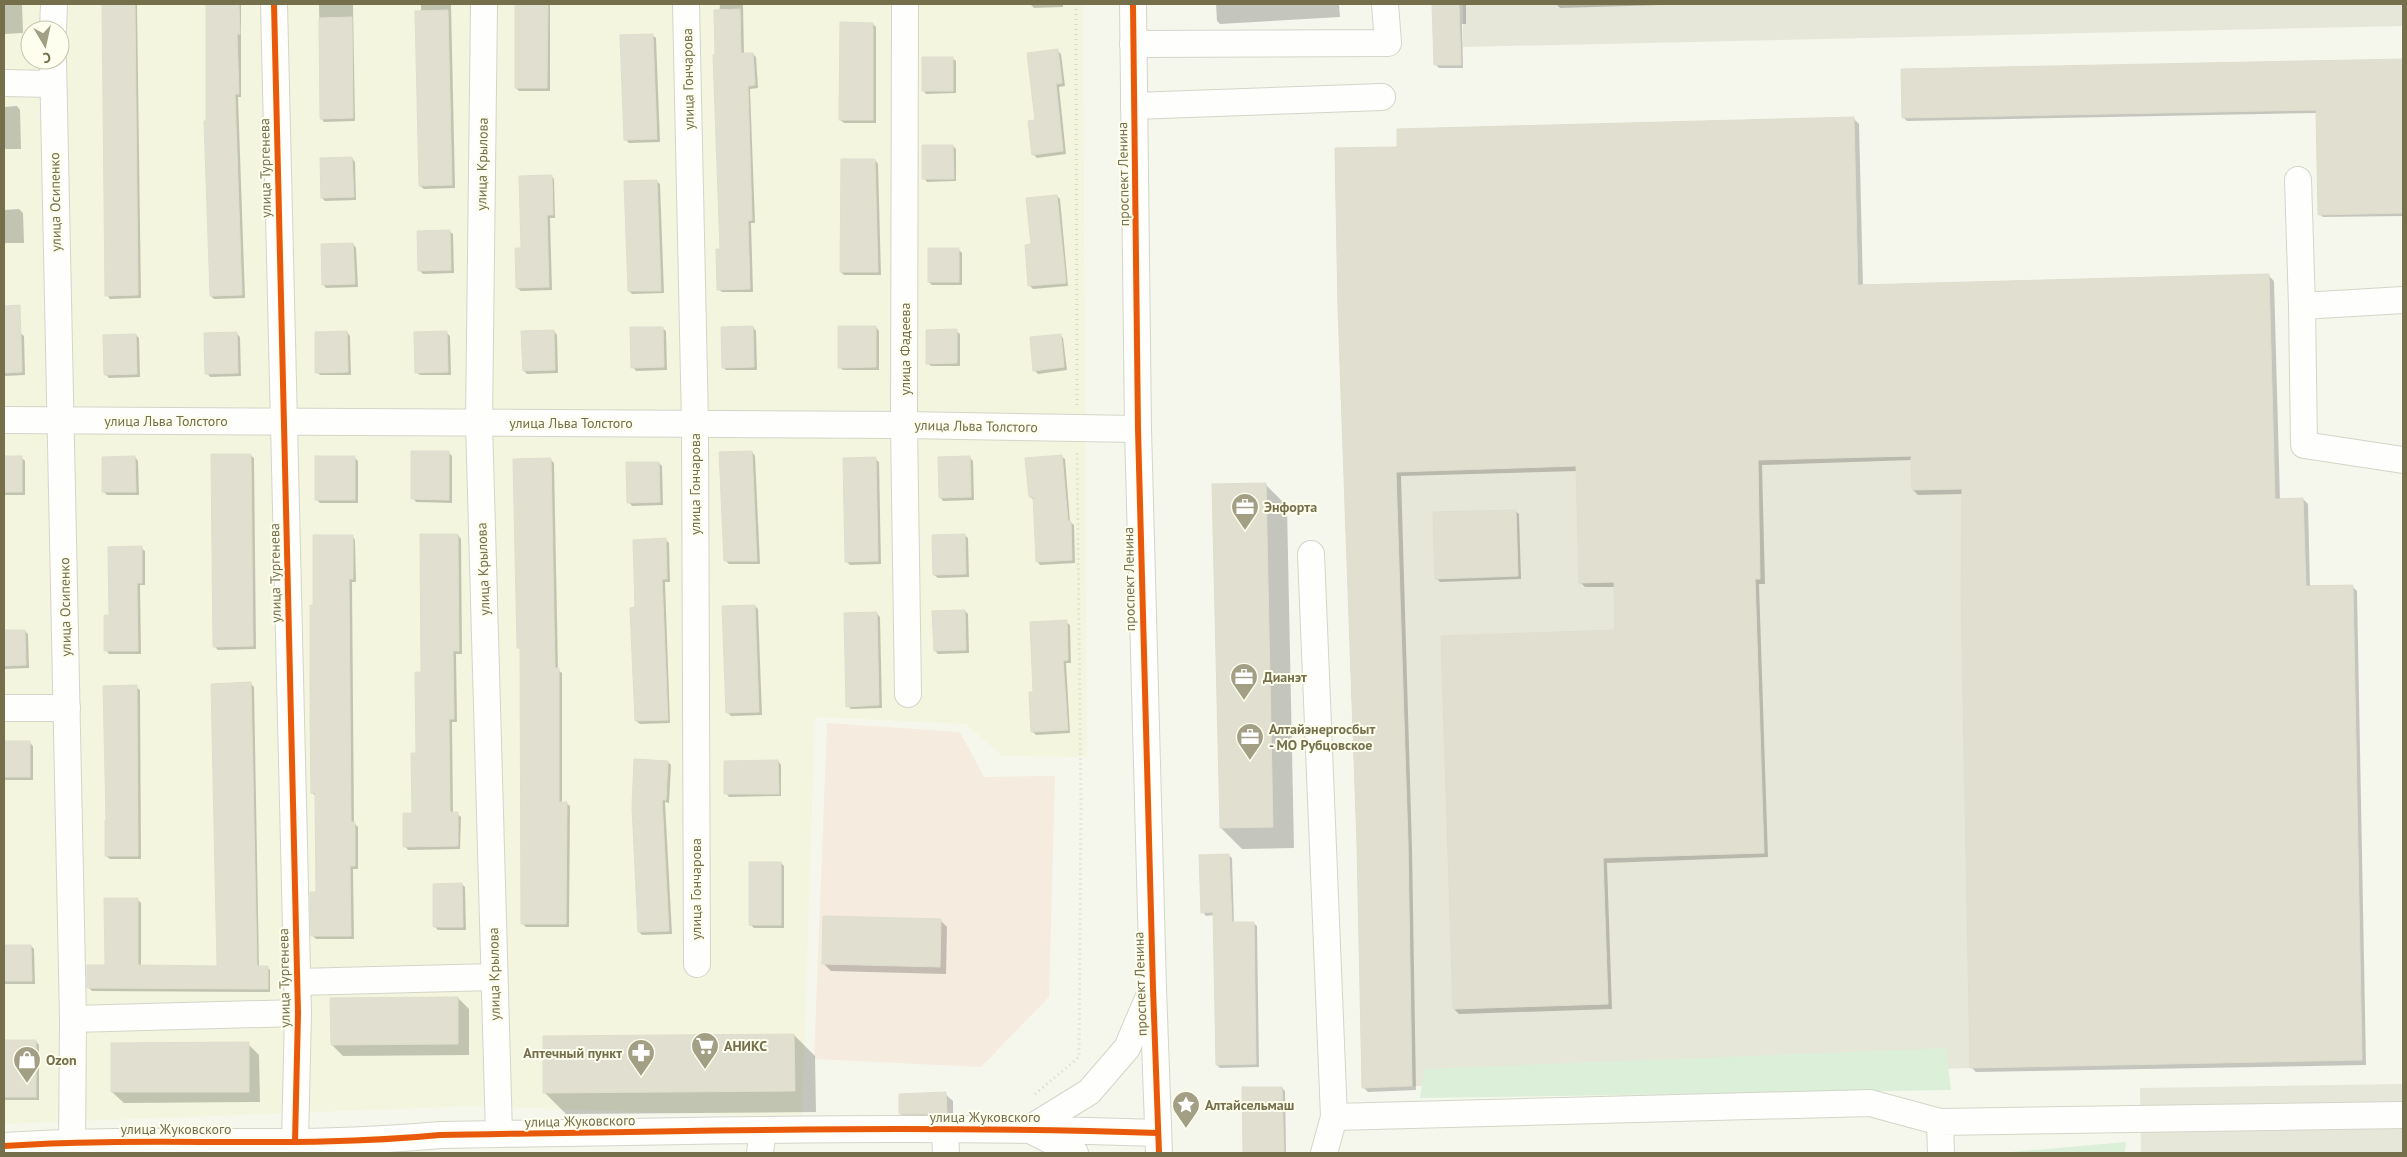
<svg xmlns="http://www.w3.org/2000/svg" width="2407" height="1157" font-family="'PT Sans',sans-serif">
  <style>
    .residential { fill: #f3f5df; fill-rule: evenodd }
    .industrial { fill: #e6e7d9 }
    .medical { fill: #f5ebdf }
    .green { fill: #dbefd9 }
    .shadow { fill: #0003 }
    .building { fill: #e1e0d0; stroke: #dfdece }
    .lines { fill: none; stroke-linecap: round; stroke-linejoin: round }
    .minor-casing { stroke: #d4d5c9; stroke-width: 28 }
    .path { stroke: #d8d6cc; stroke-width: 3; stroke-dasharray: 1 4; stroke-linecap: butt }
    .minor { stroke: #fefefc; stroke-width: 26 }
    .cycleway-casing { stroke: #fdfeed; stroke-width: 9 }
    .cycleway { stroke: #e8590c; stroke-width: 6 }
    .labels { text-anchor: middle; stroke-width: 4; stroke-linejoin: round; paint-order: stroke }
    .street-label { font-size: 14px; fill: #756f4c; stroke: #fdfeed }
    .poi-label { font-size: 14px; font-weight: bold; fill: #756f4c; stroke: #fdfeed; text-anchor: start }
  </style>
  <rect width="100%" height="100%" fill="#f6f7ec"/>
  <path class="residential" d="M4 4H1083L1087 757 1002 756 966 724 815 717 802 1118 476 1106 4 1124ZM30 30H60V60H30Z"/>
  <g class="industrial">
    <path d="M1463 4H2403V26L1463 47Z"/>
    <path d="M1854 117 1859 285 2269 274 2275 498H2303L2306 585H2353L2362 1060 1970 1068 1362 1088 1357 844 1338 308 1335 148 1397 147V129Z"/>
    <path d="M2403 1084V1153H2141L2140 1088Z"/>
  </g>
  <path class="medical" d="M827 723 960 732 984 777 1055 776 1049 997 981 1067 814 1059Z"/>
  <g class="green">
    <path d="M1946 1048 1951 1090 1420 1098 1424 1069Z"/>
    <path d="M2126 1142 2125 1153H1998H1999Z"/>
  </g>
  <g class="shadow">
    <path d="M4 4H22L23 33 4 34Z"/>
    <path d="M103 4H137L141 298 110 299 107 295Z"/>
    <path d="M207 4H241V97H238L245 298 214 299 211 296Z"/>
    <path d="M319 4H353L355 121 324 122 321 118Z"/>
    <path d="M421 4H451L455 188 424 189 420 186Z"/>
    <path d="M516 4H550V91H519L516 88Z"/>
    <path d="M720 4H743L744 54H753L756 57 758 88 750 89 755 223H751L753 292H722L718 289 721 250 716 56Z"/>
    <path d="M1030 4H1063V7L1034 8Z"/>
    <path d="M1216 4H1339L1340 17 1220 24 1217 21Z"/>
    <path d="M1434 4H1466V24H1462L1463 68H1439L1435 64Z"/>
    <path d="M1556 4H1695L1560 8Z"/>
    <path d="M873 24 876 27V123H844L840 120Z"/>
    <path d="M652 35 656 38 660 142 629 143 625 139Z"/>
    <path d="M1058 51 1061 54 1065 86 1059 87 1066 154 1037 158 1033 154 1036 121Z"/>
    <path d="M952 58 956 61V93L926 94 923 90Z"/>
    <path d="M2403 61V216L2323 217 2319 214 2318 113 1907 121 1903 117 1902 70Z"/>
    <path d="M17 106 20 110 21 149H4V107Z"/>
    <path d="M1854 119 1859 124 1863 287 2269 276 2274 281 2280 500 2303 499 2308 504 2310 587 2352 586 2357 591 2366 1065 1976 1072 1971 1067 1963 494 1918 495 1913 490 1912 460 1762 465 1765 584H1759L1768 857 1607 863 1612 1009 1459 1014 1454 1009 1617 631 1615 587H1585L1580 582 1578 471 1401 476 1412 848 1416 1090 1368 1092 1363 1087 1399 148Z"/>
    <path d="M953 146 956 149V181L927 182 924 178Z"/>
    <path d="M352 158 355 162 356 200 325 201 322 198Z"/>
    <path d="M875 160 878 164 881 275H844L841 272Z"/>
    <path d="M551 176 554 179 555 218H550L552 290 521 291 517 288 522 249Z"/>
    <path d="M656 181 660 184 664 293 632 294 629 291Z"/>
    <path d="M1057 196 1060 199 1068 286 1033 289 1029 285 1032 245Z"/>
    <path d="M19 209 23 213 24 243H4V210Z"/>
    <path d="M449 231 453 234 454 273 423 274 420 271Z"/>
    <path d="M353 244 356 248 358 287 326 288 323 284Z"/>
    <path d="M958 249 962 253V285H932L929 282Z"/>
    <path d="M753 327 756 331 757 370H726L723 367Z"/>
    <path d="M876 327 879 331V370H843L839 367Z"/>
    <path d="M662 328 666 331 667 370 636 371 633 367Z"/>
    <path d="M554 331 557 335 558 373 527 374 524 371Z"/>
    <path d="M956 331 960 334V366H931L927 363Z"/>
    <path d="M347 332 350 336 351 375H320L317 372Z"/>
    <path d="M446 332 450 336 451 375H420L416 372Z"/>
    <path d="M20 333 24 336 25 375 4 376V334Z"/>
    <path d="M237 334 240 337 241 376 210 377 207 373Z"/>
    <path d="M136 335 139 338 140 377 109 378 106 375Z"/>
    <path d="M1060 335 1063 338 1067 370 1038 374 1034 370Z"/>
    <path d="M752 452 755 456 760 564H729L726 561Z"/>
    <path d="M449 453 452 456V503L416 502 413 498Z"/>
    <path d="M250 455 254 458 256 649 218 650 214 646Z"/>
    <path d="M1061 456 1065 459 1070 522 1074 525 1075 563 1040 565 1037 561 1034 500 1030 497Z"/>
    <path d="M21 457 25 461V495H4V458Z"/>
    <path d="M135 457 138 461 139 495H107L104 492Z"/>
    <path d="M354 457 358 461V503H320L317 500Z"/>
    <path d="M970 458 973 461 974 500 943 501 940 497Z"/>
    <path d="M875 459 879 462 881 564 850 565 847 562Z"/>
    <path d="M551 460 554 463 558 670 562 673V803H566L570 806 569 927H526L523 924 522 651 518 647Z"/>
    <path d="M659 463 662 466 663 505 632 506 629 502Z"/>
    <path d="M1265 484 1287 506 1294 848 1242 849 1221 828Z"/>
    <path d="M1515 511 1519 514 1521 579 1440 582 1436 578Z"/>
    <path d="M458 535 461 539 462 654H456L457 722H452L453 814H457L461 817 460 849 408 850 405 846 413 814 422 673Z"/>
    <path d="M964 535 968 538 969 577 938 578 934 575Z"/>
    <path d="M352 536 355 540 356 582H352L354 823 358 827V869H353L354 939H316L312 935 317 893 316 796 312 793 314 607Z"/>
    <path d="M666 540 669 543 670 582H665L670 723 640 724 636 721 637 609Z"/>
    <path d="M141 548 145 551V585H140L141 654H109L106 650 110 616Z"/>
    <path d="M755 606 758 609 762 715 731 716 728 713Z"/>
    <path d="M965 611 968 614 969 653 938 654 935 651Z"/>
    <path d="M876 613 880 617 882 708 851 709 848 706Z"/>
    <path d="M1066 622 1070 625 1071 663H1066L1070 733 1036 735 1032 731 1034 693Z"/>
    <path d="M4 631H25L28 634 29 668 4 669Z"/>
    <path d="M251 684 254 687 259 967H267L270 970V992L92 991 89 988 106 966 137 899 141 903V966L218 967Z"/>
    <path d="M136 687 140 690 141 859H110L106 856Z"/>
    <path d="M29 742 33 746V780H4V743Z"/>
    <path d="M778 761 781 765V796L729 797 726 793Z"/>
    <path d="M668 762 671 765 669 803 665 802 672 934 642 935 639 932Z"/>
    <path d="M1228 855 1232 858 1234 923H1253L1257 926 1259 1067 1220 1068 1217 1065 1214 915 1206 916 1203 912Z"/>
    <path d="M781 863 784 866V928H754L751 925Z"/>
    <path d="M461 884 465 887 466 930H438L435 927Z"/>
    <path d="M940 920 947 927 946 974 831 971 823 963Z"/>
    <path d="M4 946H31L34 949 35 984H4Z"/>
    <path d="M458 998 469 1009V1055L343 1056 332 1045Z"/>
    <path d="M794 1035 815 1056 816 1112 566 1114 544 1092Z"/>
    <path d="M4 1041H36L39 1045V1100H4Z"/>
    <path d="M248 1044 259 1055 260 1102 124 1103 112 1092Z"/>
    <path d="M1282 1088 1285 1091 1286 1153H1244L1243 1089Z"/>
    <path d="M945 1094 953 1101V1121H908L901 1114Z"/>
  </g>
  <g class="building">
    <path d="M102 4H135L138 295 105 296Z"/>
    <path d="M206 4H239L240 34H237L239 94H235L242 295 210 296 204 121H206Z"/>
    <path d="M515 4H548L547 88H515Z"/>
    <path d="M1432 4H1459L1461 65H1434Z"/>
    <path d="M740 9 741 53H753L755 85 748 86 752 220 748 221 750 289 717 290 716 249H720L713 55H715L714 10Z"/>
    <path d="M448 10 452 185 419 186 415 11Z"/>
    <path d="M352 17 353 118 320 119 319 18Z"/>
    <path d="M840 22 873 23V120H839Z"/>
    <path d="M653 34 657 139 624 140 620 35Z"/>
    <path d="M1058 49 1062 83 1056 84 1063 151 1032 155 1028 121 1035 120 1027 53Z"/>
    <rect x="922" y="57" width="31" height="34"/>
    <path d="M2403 59V213L2318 215 2316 110 1902 118 1901 69Z"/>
    <path d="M1854 117 1858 285 2269 274 2275 499 2303 498 2306 586 2353 585 2362 1060 1970 1068 1961 593 1962 489 1912 490 1911 456 1758 460 1760 579H1755L1764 853 1603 858 1608 1004 1453 1009 1441 636 1615 630 1614 582 1579 583 1576 466 1396 472 1408 842 1412 1086 1362 1088 1357 844 1338 308 1335 148 1397 147V129Z"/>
    <path d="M922 145H953L954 179H922Z"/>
    <path d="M352 157 354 197 321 198 320 158Z"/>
    <path d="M841 159H875L878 272H840Z"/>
    <path d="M552 175 553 215H547L549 287 516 288 515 248H521L519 176Z"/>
    <path d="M657 180 661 291H628L624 181Z"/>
    <path d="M1057 195 1066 283 1028 286 1025 245 1031 244 1026 198Z"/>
    <path d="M450 230 451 270 418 271 417 231Z"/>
    <path d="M353 243 355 284 322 285 321 244Z"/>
    <rect x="928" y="248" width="31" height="34"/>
    <path d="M20 305 22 372 4 373V306Z"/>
    <path d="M753 326 754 367 722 368 721 327Z"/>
    <path d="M838 326H876V367L838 368Z"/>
    <path d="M630 327H663L664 367 631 368Z"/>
    <path d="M957 329V363L926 364V330Z"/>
    <path d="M554 330 555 370 523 371 521 331Z"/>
    <path d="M347 331 348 372 315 373V332Z"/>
    <path d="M447 331 448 372 415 373 414 332Z"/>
    <path d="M237 332 238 373 205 374 204 333Z"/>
    <path d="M136 334 137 374 104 375 103 335Z"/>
    <path d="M1061 334 1064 367 1033 371 1030 337Z"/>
    <path d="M411 451H449V500L411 499Z"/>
    <path d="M752 451 757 561H724L719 452Z"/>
    <path d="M211 454H251L253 646 213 647Z"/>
    <path d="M1062 455 1068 521H1071L1072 560 1036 562 1033 497H1029L1025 458Z"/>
    <rect x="4" y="456" width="18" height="36"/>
    <path d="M135 456 136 492H102V457Z"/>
    <rect x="315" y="456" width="40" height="44"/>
    <path d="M970 456 971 497 939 498 938 457Z"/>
    <path d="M876 457 878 561 845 562 843 458Z"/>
    <path d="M551 458 555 668H559V802H567L566 924H521L520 648H517L513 459Z"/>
    <path d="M626 462H659L660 502 627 503Z"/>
    <path d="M1266 483 1273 827 1220 828 1212 484Z"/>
    <path d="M1516 510 1518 576 1435 579 1433 512Z"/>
    <path d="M420 534H458L459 651H453L454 719H449L450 812H458V846L403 847V813H412L411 753H416L415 672H421Z"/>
    <path d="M965 534 966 574 933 575 932 535Z"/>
    <path d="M313 535H353V579H349L351 822H355V866H350L351 936H311L310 892H316L315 793H311L310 719V605H313Z"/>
    <path d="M666 538 667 579H662L668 720 635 721 630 608 635 607 633 540Z"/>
    <path d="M142 546V583H137L138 651H104V615H109L108 547Z"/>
    <path d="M755 605 759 712 726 713 722 606Z"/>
    <path d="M965 610 966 650 934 651 932 611Z"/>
    <path d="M877 612 879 705 846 707 844 613Z"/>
    <path d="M1067 620 1068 660 1063 661 1068 730 1031 732 1029 692H1033L1030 622Z"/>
    <path d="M4 630H25L26 665 4 666Z"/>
    <path d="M251 682 257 966H268V989L87 988V965H105L104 898H138V965L217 966 211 684Z"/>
    <path d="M137 685 138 856H105V820H106L103 686Z"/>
    <rect x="4" y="741" width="26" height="36"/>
    <path d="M634 759 668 761 666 800H662L669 931 638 932 632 806Z"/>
    <path d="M778 760 779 794H724V761Z"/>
    <path d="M1229 854 1232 922H1254L1256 1064 1216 1065 1213 912 1201 913 1199 855Z"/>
    <rect x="749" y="862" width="32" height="63"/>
    <path d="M462 883 463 927H433V884Z"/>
    <path d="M823 916 941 919 940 967 822 964Z"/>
    <path d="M4 945H31L32 981H4Z"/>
    <path d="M458 997V1044L331 1045 330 998Z"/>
    <path d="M794 1034 795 1091 543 1093V1036Z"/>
    <rect x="4" y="1040" width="32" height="57"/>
    <path d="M249 1042V1092H111V1043Z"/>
    <path d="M1242 1087H1282L1284 1153H1243Z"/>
    <path d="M946 1092 947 1114H899V1094Z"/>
  </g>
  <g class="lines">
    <defs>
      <g id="minor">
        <path d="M274 4 298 1013 295 1142"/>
        <path d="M484 4 479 422 499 1134"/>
        <path d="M686 4 695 424 697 964"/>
        <path d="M905 4 904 425 908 694"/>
        <path d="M1133 4 1138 429 1153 988 1159 1153"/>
        <path d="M53 30 54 4"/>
        <path d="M1133 44 1388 43 1385 4"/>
        <path d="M53 60 73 1019 72 1153"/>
        <path d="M4 83 52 84"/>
        <path d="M1134 106 1382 97"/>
        <path d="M2298 180 2302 306 2403 300"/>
        <path d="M2302 306 2304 445 2403 460"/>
        <path d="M4 420 904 425 1138 429"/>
        <path d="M1311 554 1334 1117 1324 1153"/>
        <path d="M4 708H67"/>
        <path d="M297 982 494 977"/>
        <path d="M73 1019 298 1013"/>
        <path d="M1334 1117 1870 1103 1940 1122"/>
        <path d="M1029 1129 1089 1092 1127 1048 1150 994"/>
        <path d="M945 1130 946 1153"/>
        <path d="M1034 1132 1075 1153"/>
        <path d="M4 1146C149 1136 295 1149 440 1135 679 1131 919 1125 1158 1133"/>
        <path d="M760 1153 763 1130"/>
        <path d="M1941 1153 1940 1122 2403 1115"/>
      </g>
    </defs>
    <use href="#minor" class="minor-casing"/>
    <g class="path">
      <path d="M1076 4 1077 405"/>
      <path d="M1035 1094 1079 1057 1081 804 1077 451"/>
    </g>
    <use href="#minor" class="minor"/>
    <defs>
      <g id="cycleway">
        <path d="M274 4 298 1013 295 1142"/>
        <path d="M1133 4 1138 429 1153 988 1159 1153"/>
        <path d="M4 1146C149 1136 295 1149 440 1135 679 1131 919 1125 1158 1133"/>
      </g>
    </defs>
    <use href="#cycleway" class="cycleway-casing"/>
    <use href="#cycleway" class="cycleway"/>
  </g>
  <defs>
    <symbol id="office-pin" viewBox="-11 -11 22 30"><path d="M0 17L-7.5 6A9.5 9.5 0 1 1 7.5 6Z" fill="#a29f84" stroke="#fdfeed"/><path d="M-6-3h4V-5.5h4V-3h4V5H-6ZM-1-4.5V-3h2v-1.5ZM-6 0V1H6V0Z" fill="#fff"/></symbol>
    <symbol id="supermarket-pin" viewBox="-11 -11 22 30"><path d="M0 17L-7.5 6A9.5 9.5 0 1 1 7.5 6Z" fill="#a29f84" stroke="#fdfeed"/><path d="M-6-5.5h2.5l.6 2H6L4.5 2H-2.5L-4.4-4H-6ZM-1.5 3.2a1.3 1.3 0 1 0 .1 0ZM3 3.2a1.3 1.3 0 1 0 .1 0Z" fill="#fff"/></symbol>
    <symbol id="pharmacy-pin" viewBox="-11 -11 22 30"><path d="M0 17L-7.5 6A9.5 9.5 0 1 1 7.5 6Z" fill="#a29f84" stroke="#fdfeed"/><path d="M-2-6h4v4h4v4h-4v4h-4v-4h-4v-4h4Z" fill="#fff"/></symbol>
    <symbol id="shop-pin" viewBox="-11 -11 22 30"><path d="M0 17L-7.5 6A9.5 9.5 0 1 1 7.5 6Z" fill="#a29f84" stroke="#fdfeed"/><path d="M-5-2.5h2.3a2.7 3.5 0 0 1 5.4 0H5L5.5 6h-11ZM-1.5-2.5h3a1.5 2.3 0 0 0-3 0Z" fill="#fff"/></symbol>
    <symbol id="sight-pin" viewBox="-11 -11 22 30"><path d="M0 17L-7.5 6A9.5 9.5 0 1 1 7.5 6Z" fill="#a29f84" stroke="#fdfeed"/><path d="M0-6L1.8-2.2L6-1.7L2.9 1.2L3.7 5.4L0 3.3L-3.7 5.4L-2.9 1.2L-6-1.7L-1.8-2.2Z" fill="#fff"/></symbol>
  </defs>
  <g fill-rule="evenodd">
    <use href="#office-pin" x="1229" y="491" width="32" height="43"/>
    <use href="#office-pin" x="1228" y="661" width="32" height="43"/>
    <use href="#office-pin" x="1234" y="721" width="32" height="43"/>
    <use href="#supermarket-pin" x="689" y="1030" width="32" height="43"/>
    <use href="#pharmacy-pin" x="625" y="1037" width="32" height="43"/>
    <use href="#shop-pin" x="11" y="1044" width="32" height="43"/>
    <use href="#sight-pin" x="1170" y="1089" width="32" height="43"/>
  </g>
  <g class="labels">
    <g class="street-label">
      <text transform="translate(688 79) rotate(-91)" y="5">улица Гончарова</text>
      <text transform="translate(482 164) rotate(-89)" y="5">улица Крылова</text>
      <text transform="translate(265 168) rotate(-91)" y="5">улица Тургенева</text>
      <text transform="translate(1123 174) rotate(-91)" y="5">проспект Ленина</text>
      <text transform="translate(55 202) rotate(-91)" y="5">улица Осипенко</text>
      <text transform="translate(905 349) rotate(-90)" y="5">улица Фадеева</text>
      <text x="166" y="426">улица Льва Толстого</text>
      <text x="571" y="428">улица Льва Толстого</text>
      <text transform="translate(976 426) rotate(1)" y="5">улица Льва Толстого</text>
      <text transform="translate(695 484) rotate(-90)" y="5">улица Гончарова</text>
      <text transform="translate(483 569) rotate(-92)" y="5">улица Крылова</text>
      <text transform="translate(275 573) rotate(-91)" y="5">улица Тургенева</text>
      <text transform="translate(1129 579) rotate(-91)" y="5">проспект Ленина</text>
      <text transform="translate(65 607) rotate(-91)" y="5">улица Осипенко</text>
      <text transform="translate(696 889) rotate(-90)" y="5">улица Гончарова</text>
      <text transform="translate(494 974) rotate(-91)" y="5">улица Крылова</text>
      <text transform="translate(284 978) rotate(-91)" y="5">улица Тургенева</text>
      <text transform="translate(1140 984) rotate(-92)" y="5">проспект Ленина</text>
      <text x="985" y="1122">улица Жуковского</text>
      <text transform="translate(580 1121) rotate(-1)" y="5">улица Жуковского</text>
      <text x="176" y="1134">улица Жуковского</text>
    </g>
    <g class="poi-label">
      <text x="1264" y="512">Энфорта</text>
      <text x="1263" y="682">Дианэт</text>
      <text x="1269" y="734">Алтайэнергосбыт<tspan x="1269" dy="16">- МО Рубцовское</tspan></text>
      <text x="724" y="1051">АНИКС</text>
      <text x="622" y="1058" text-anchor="end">Аптечный пункт</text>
      <text x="46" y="1065">Ozon</text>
      <text x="1205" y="1110">Алтайсельмаш</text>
    </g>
  </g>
  <rect width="2407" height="1157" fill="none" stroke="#756f4c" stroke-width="10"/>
  <g transform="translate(45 45) rotate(171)"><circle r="24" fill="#fdfeed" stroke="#c7c5ad"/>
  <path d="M0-4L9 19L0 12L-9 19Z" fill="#a29f84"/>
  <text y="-8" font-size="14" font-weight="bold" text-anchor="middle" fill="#756f4c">С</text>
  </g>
</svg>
